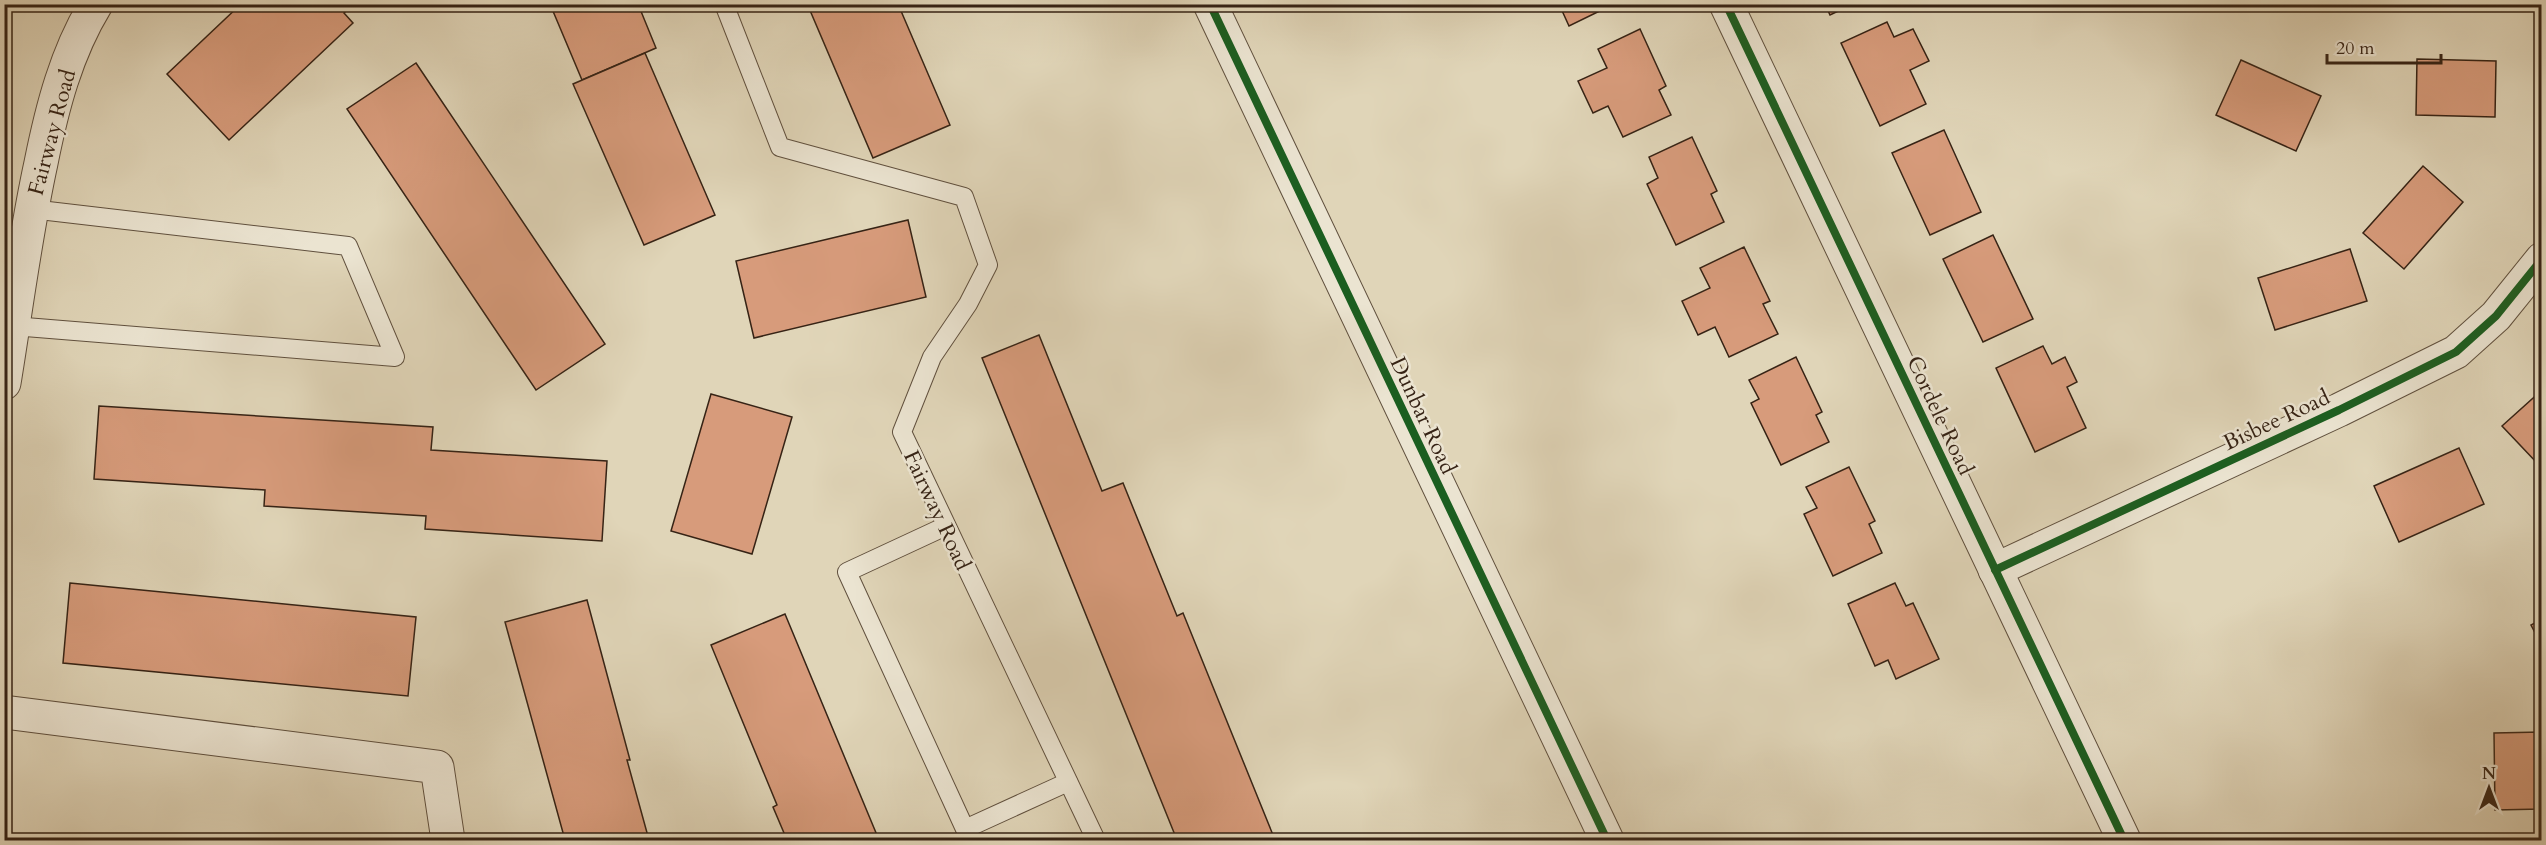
<svg xmlns="http://www.w3.org/2000/svg" width="2546" height="845" font-family="Cardo,serif">
  <style>
    .building { fill: #d79b7b; stroke: #362315; stroke-width: 1.5 }
    .lines { fill: none; stroke-linecap: round; stroke-linejoin: round }
    .service-casing { stroke: #60503e; stroke-width: 20 }
    .minor-casing { stroke: #60503e; stroke-width: 35 }
    .service { stroke: #ebe4d1; stroke-width: 18 }
    .minor { stroke: #ebe4d1; stroke-width: 33 }
    .cycleway-casing { stroke: #ebe4d1; stroke-width: 11 }
    .cycleway { stroke: #1b5e20; stroke-width: 8 }
    .labels { text-anchor: middle; stroke-width: 5; stroke-linejoin: round; paint-order: stroke }
    .street-label { font-size: 22px; fill: #362315; stroke: #ebe4d1 }
  </style>
  <rect width="100%" height="100%" fill="#e0d5b8"/>
  <filter id="stains"><feTurbulence type="fractalNoise" baseFrequency=".00333" numOctaves="4"/><feColorMatrix values="0 0 0 0 .2 0 0 0 0 .09 0 0 0 0 .02 0 0 0 .5 -.17"/></filter>
  <radialGradient id="worn" r=".72"><stop offset=".6" stop-color="#630" stop-opacity="0"/><stop offset="1" stop-color="#630" stop-opacity=".3"/></radialGradient>
  <g class="building">
    <path d="M241 4H353L344 13 353 23 229 140 167 74Z"/>
    <path d="M550 4H638L656 48 582 80Z"/>
    <path d="M898 4 950 125 873 158 809 8 816 4Z"/>
    <path d="M1559 4H1614L1569 26Z"/>
    <path d="M1825 4H1853L1830 15Z"/>
    <path d="M1887 22 1894 37 1913 29 1929 61 1910 70 1926 104 1880 126 1841 43Z"/>
    <path d="M1640 29 1666 86 1659 90 1671 115 1623 137 1608 106 1593 113 1578 81 1607 68 1598 49Z"/>
    <path d="M645 53 715 215 644 245 573 84Z"/>
    <path d="M2417 59 2496 61 2495 117 2416 115Z"/>
    <path d="M2241 60 2321 96 2296 151 2216 115Z"/>
    <path d="M416 63 605 344 536 390 347 109Z"/>
    <path d="M1944 130 1981 212 1930 235 1892 153Z"/>
    <path d="M1692 137 1717 191 1711 194 1724 222 1676 245 1647 184 1658 178 1649 157Z"/>
    <path d="M2423 166 2463 202 2404 269 2363 233Z"/>
    <path d="M908 220 926 297 754 338 736 261Z"/>
    <path d="M1993 235 2033 319 1983 342 1943 259Z"/>
    <path d="M1744 247 1770 301 1763 304 1778 334 1729 357 1715 327 1698 335 1682 301 1710 288 1700 268Z"/>
    <path d="M2350 249 2367 301 2275 330 2258 278Z"/>
    <path d="M1039 335 1102 491 1123 483 1177 616 1183 613 1275 840H1177L982 358Z"/>
    <path d="M2043 346 2052 364 2065 357 2077 382 2067 387 2086 428 2035 452 1996 368Z"/>
    <path d="M1796 357 1822 412 1816 415 1829 442 1781 465 1751 403 1759 399 1749 380Z"/>
    <path d="M2542 390V461L2538 464 2502 426Z"/>
    <path d="M711 394 792 417 752 554 671 531Z"/>
    <path d="M99 406 433 427 431 450 607 461 602 541 425 529 426 516 264 506 265 490 94 479Z"/>
    <path d="M2459 448 2484 504 2399 542 2374 486Z"/>
    <path d="M1849 467 1875 521 1869 524 1882 553 1833 576 1804 514 1817 508 1806 487Z"/>
    <path d="M70 583 416 617 408 696 63 663Z"/>
    <path d="M1895 583 1906 606 1913 603 1939 659 1896 679 1888 660 1875 666 1848 604Z"/>
    <path d="M587 600 630 760H627L649 840H565L505 622Z"/>
    <path d="M785 614 879 840H787L773 807 777 805 711 645Z"/>
    <path d="M2542 619V646L2531 625Z"/>
    <path d="M2542 732V809L2495 810 2494 733Z"/>
  </g>
  <g class="lines">
    <defs>
      <g id="service">
        <path d="M724 4 780 147 964 197 988 265 968 304 932 357 902 432 1096 840"/>
        <path d="M13 326 395 357 348 246 31 209"/>
        <path d="M946 526 847 572 965 829 1068 782"/>
      </g>
      <g id="minor">
        <path d="M1210 4 1607 840"/>
        <path d="M1726 4 2124 840"/>
        <path d="M4 383C16 310 25 236 41 163 52 108 66 53 96 4"/>
        <path d="M1995 570 2339 410 2456 352 2496 316 2542 259"/>
        <path d="M4 712 437 767 448 840"/>
      </g>
    </defs>
    <use href="#service" class="service-casing"/>
    <use href="#minor" class="minor-casing"/>
    <use href="#service" class="service"/>
    <use href="#minor" class="minor"/>
    <defs>
      <g id="cycleway">
        <path d="M1210 4 1607 840"/>
        <path d="M1726 4 2124 840"/>
        <path d="M1995 570 2339 410 2456 352 2496 316 2542 259"/>
      </g>
    </defs>
    <use href="#cycleway" class="cycleway-casing"/>
    <use href="#cycleway" class="cycleway"/>
  </g>
  <g class="labels">
    <g class="street-label">
      <text transform="translate(51 132) rotate(-75)" y="8">Fairway Road</text>
      <text transform="translate(1424 415) rotate(65)" y="8">Dunbar Road</text>
      <text transform="translate(1941 415) rotate(65)" y="8">Cordele Road</text>
      <text transform="translate(2276 419) rotate(-25)" y="8">Bisbee Road</text>
      <text transform="translate(938 510) rotate(65)" y="8">Fairway Road</text>
    </g>
  </g>
  <rect width="2546" height="845" fill="none" stroke="#e0d5b8" stroke-width="24"/>
  <rect x="6" y="6" width="2534" height="833" fill="none" stroke="#362315" stroke-width="3"/>
  <rect x="12" y="12" width="2522" height="821" fill="none" stroke="#362315" stroke-width="1.5"/>
  <g transform="translate(2489 788)" stroke="#ebe4d1" stroke-width="4.5" paint-order="stroke">
  <path d="M0-4.5L10 22L0 15L-10 22Z" fill="#362315"/>
  <text y="-9" font-size="16" font-weight="bold" text-anchor="middle" fill="#362315">N</text>
  </g>
  <path d="M2327 54v9h114v-9" fill="none" stroke="#362315" stroke-width="3"/>
  <text x="2336" y="54" font-size="18" fill="#362315" stroke="#ebe4d1" stroke-width="4.5" paint-order="stroke">20 m</text>
  <rect width="100%" height="100%" filter="url(#stains)"/>
  <rect width="100%" height="100%" fill="url(#worn)"/>
</svg>
